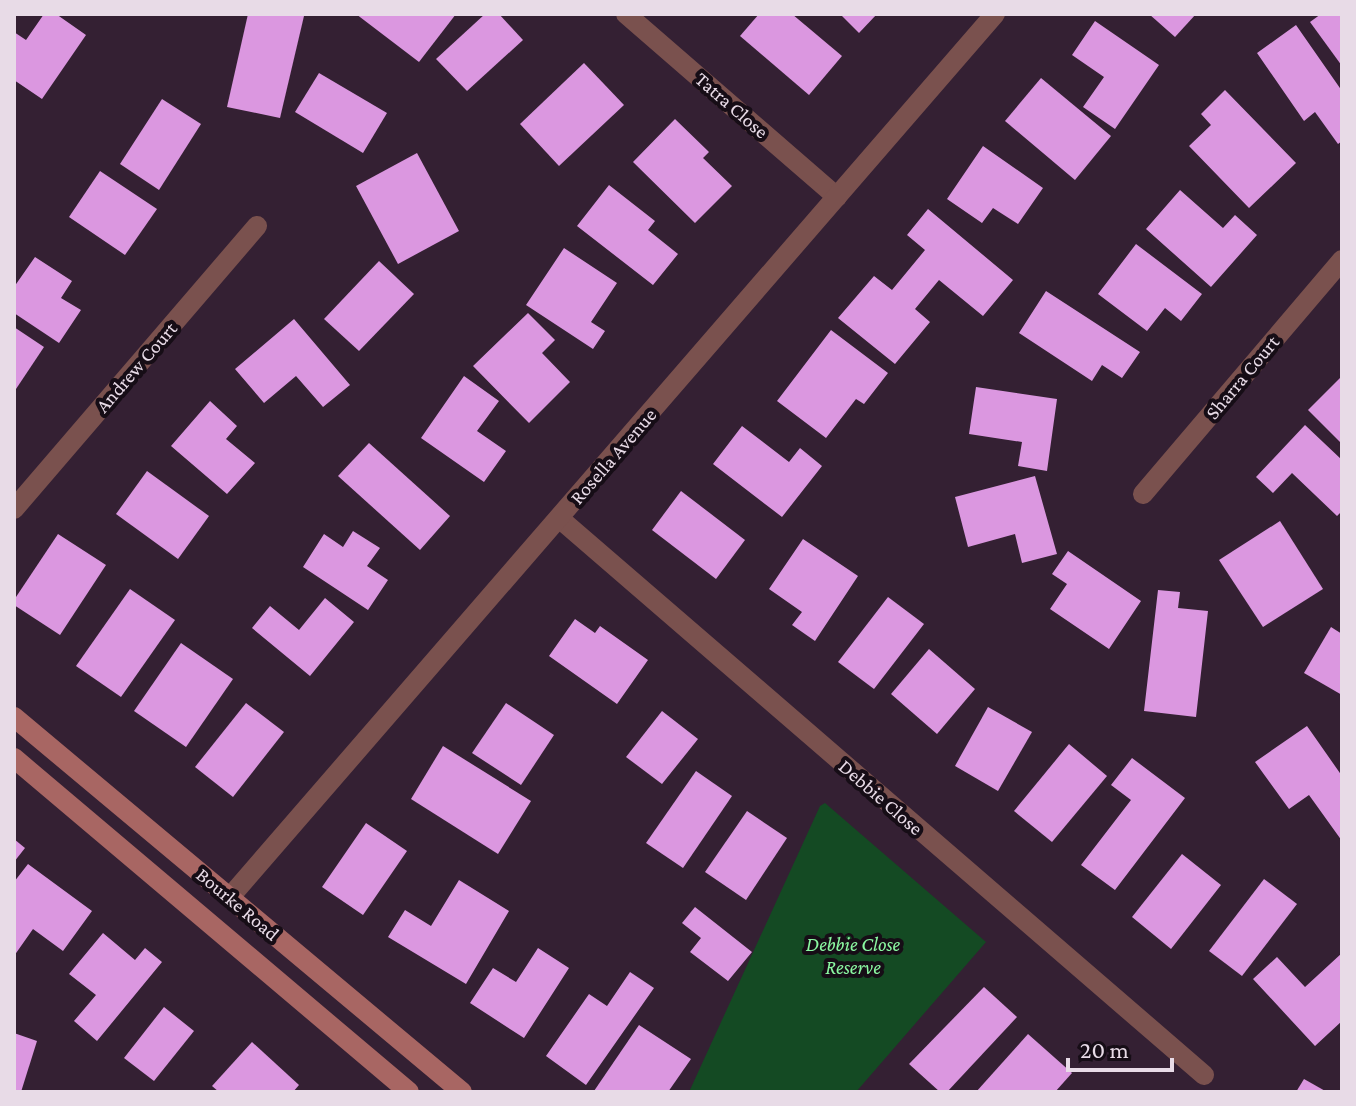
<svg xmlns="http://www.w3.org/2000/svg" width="1356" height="1106" font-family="'Crimson Pro',serif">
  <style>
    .green { fill: #144a23 }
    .building { fill: #db97e0 }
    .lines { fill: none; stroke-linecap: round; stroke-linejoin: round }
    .street { stroke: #7a514e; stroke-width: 20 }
    .secondary { stroke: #a86663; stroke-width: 20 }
    .labels { text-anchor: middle; stroke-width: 8; stroke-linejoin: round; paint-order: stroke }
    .street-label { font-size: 20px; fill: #e8dbe7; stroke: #160d16 }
    .park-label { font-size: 20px; font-style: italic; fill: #8bf8a2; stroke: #160d16 }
  </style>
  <rect width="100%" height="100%" fill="#342033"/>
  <path class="green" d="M825 803 986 942 856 1092H689L820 806Z"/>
  <g class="building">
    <path d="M44 14H56L86 35 42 99 14 80V32L26 40Z"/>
    <path d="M248 14 304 16 280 118 227 107Z"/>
    <path d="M356 14H456L419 62Z"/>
    <path d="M485 14H499L523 40 467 91 436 59Z"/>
    <path d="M759 14H792L842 56 809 95 740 36Z"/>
    <path d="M840 14H877L859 33Z"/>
    <path d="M1149 14H1196L1175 37Z"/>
    <path d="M1321 14H1342V66L1310 22Z"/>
    <path d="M1095 21 1159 65 1115 129 1083 107 1104 77 1072 55Z"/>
    <path d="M1296 25 1342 91V141L1338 144 1315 112 1304 121 1257 53Z"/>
    <path d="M584 63 624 105 559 166 520 124Z"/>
    <path d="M319 73 387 113 363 153 295 112Z"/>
    <path d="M1041 78 1111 136 1075 180 1005 121Z"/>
    <path d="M1225 90 1296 163 1249 208 1189 146 1211 125 1201 114Z"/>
    <path d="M162 99 201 124 159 190 120 164Z"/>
    <path d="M675 119 709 152 703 158 732 186 695 223 633 162Z"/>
    <path d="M983 146 1043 188 1018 224 993 208 982 223 947 199Z"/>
    <path d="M417 153 459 231 398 264 356 186Z"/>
    <path d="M100 171 157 209 125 255 69 217Z"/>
    <path d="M609 185 655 221 648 230 678 254 653 285 577 226Z"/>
    <path d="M1180 190 1223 228 1235 215 1257 235 1211 287 1146 229Z"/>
    <path d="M928 209 1013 280 983 316 939 280 915 309 930 322 895 364 838 318 874 276 892 290 925 250 907 235Z"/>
    <path d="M1136 244 1202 294 1181 321 1165 308 1147 331 1098 294Z"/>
    <path d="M564 248 617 283 591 322 605 331 593 349 526 305Z"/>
    <path d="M35 257 72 281 61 298 81 310 59 343 14 313V287Z"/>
    <path d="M379 261 414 294 359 351 324 319Z"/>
    <path d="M1046 291 1140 352 1122 378 1102 365 1092 381 1019 333Z"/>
    <path d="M528 313 555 340 542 353 570 382 529 423 473 366Z"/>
    <path d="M294 319 350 385 323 407 296 376 264 403 235 369Z"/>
    <path d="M14 327 44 347 14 392Z"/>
    <path d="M831 330 888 373 864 404 856 399 826 438 777 401Z"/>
    <path d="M464 376 499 401 477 431 506 451 484 482 421 438Z"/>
    <path d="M1342 376V444L1308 410Z"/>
    <path d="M976 387 1057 399 1047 471 1018 466 1022 442 969 434Z"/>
    <path d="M210 401 237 426 226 439 255 463 227 494 171 446Z"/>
    <path d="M1305 425 1342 460V511L1337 516 1292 473 1273 493 1256 477Z"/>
    <path d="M742 426 789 462 800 448 822 466 782 517 713 464Z"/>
    <path d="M369 443 450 516 420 550 338 476Z"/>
    <path d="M147 471 209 516 178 559 116 514Z"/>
    <path d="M1035 476 1057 554 1022 563 1015 534 968 547 955 497Z"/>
    <path d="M681 491 745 540 716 579 652 530Z"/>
    <path d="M1280 521 1323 589 1263 627 1219 560Z"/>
    <path d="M353 531 380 548 367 566 388 580 368 610 303 567 324 534 343 547Z"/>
    <path d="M58 534 106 565 60 635 14 605V600Z"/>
    <path d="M803 539 858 576 815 641 792 625 802 612 769 589Z"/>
    <path d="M1068 551 1141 601 1109 649 1050 609 1067 584 1052 574Z"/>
    <path d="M130 589 175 620 121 697 76 666Z"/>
    <path d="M1158 590 1180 592 1178 608 1208 611 1196 717 1144 711Z"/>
    <path d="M888 597 924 624 874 689 838 662Z"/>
    <path d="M325 598 354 622 310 676 252 628 270 606 299 630Z"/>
    <path d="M575 619 595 633 600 626 648 660 617 704 549 656Z"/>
    <path d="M1331 627 1342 634V695L1304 673Z"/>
    <path d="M181 643 233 679 186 747 134 711Z"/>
    <path d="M929 649 975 689 937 734 891 694Z"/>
    <path d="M246 703 284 732 233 797 195 767Z"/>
    <path d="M506 703 554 735 521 785 472 753Z"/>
    <path d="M988 707 1032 732 998 791 955 766Z"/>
    <path d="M662 711 698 739 662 784 626 757Z"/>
    <path d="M1307 726 1342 776V841L1309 795 1289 809 1255 762Z"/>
    <path d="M1069 744 1107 776 1052 842 1014 811Z"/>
    <path d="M443 746 531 801 498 854 411 799Z"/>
    <path d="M1132 758 1185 798 1115 890 1081 865 1131 800 1111 785Z"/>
    <path d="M696 771 732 796 683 868 646 843Z"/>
    <path d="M747 811 787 838 746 900 705 872Z"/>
    <path d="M366 823 407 851 363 915 322 887Z"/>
    <path d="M14 839 25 848 14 862Z"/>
    <path d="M1182 854 1221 885 1171 949 1132 917Z"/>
    <path d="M28 864 92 911 63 951 33 929 14 956V882Z"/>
    <path d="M1264 879 1297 904 1242 976 1209 951Z"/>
    <path d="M459 880 509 911 466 984 388 937 405 910 431 926Z"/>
    <path d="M695 907 752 952 728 981 690 952 701 938 682 923Z"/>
    <path d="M103 933 135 960 145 948 162 962 97 1041 74 1021 96 995 69 974Z"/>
    <path d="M538 948 569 968 524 1038 470 1003 493 968 516 982Z"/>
    <path d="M1342 953V1021L1315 1046 1253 979 1277 957 1305 987Z"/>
    <path d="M630 972 654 988 586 1085 546 1056 589 994 607 1006Z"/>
    <path d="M984 987 1017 1017 947 1092H940L909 1064Z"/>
    <path d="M164 1007 194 1031 154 1081 124 1058Z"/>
    <path d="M639 1025 691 1059 668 1092H596L594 1091Z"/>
    <path d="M14 1033 37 1041 21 1092H14Z"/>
    <path d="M1028 1034 1072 1073 1055 1092H976Z"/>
    <path d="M252 1042 299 1085 293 1092H219L212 1086Z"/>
    <path d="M1304 1079 1327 1092H1296Z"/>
  </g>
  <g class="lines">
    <g class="street">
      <path d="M626 14 837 197"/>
      <path d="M1143 494 1342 260"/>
      <path d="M14 509 257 226"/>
      <path d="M559 518 1204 1075"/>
      <path d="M230 897 995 14"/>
    </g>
    <g class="secondary">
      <path d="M14 717 462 1092"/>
      <path d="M14 758 409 1092"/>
    </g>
  </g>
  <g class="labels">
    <g class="street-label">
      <text transform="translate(732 105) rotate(41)" y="7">Tatra Close</text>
      <text transform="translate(136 367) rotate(-49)" y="7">Andrew Court</text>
      <text transform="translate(1242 377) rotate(-50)" y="7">Sharra Court</text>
      <text transform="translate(613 456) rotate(-49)" y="7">Rosella Avenue</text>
      <text transform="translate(881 797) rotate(41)" y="7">Debbie Close</text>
      <text transform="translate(238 904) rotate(40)" y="7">Bourke Road</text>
    </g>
    <g class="park-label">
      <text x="853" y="951">Debbie Close<tspan x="853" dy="23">Reserve</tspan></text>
    </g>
  </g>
  <rect width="1356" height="1106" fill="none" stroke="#e8dbe7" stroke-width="32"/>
  <path d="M1068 1058v12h104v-12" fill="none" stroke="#e8dbe7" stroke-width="4"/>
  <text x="1080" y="1058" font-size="24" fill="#e8dbe7" stroke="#160d16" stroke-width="6" paint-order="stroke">20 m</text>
</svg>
